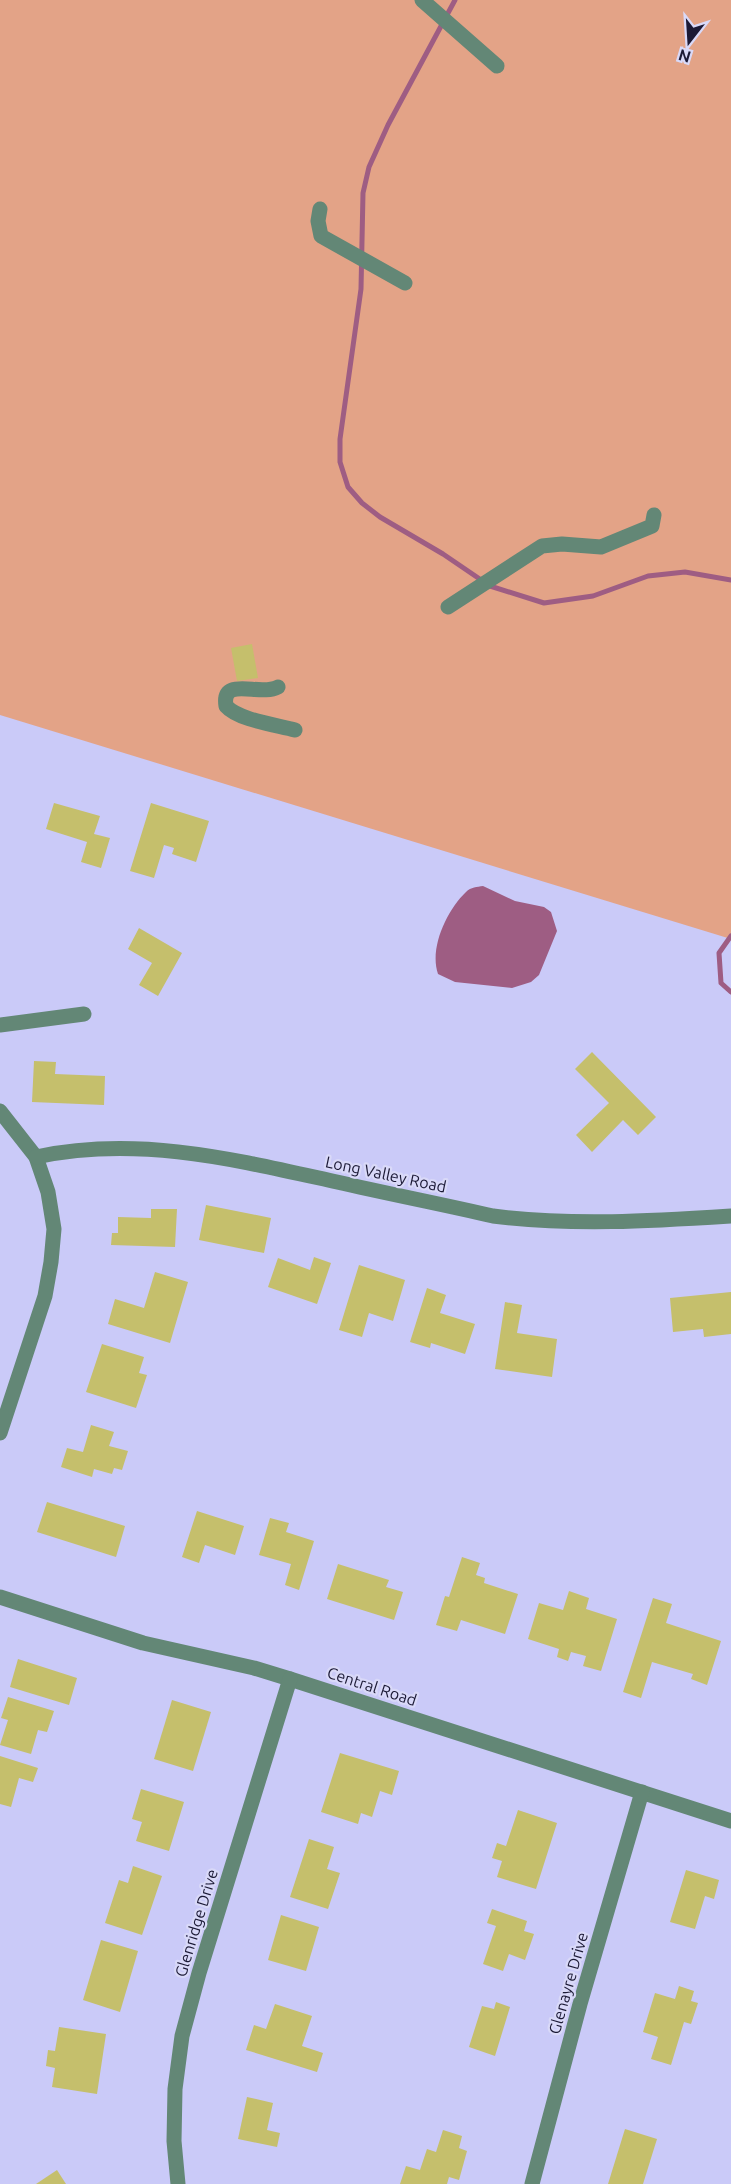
<svg xmlns="http://www.w3.org/2000/svg" width="731" height="2184" font-family="Ubuntu,sans-serif">
  <style>
    .green { fill: #e3a387 }
    .water { fill: #9e5d83 }
    .lines { fill: none; stroke-linecap: round; stroke-linejoin: round }
    .stream { stroke: #9e5d83; stroke-width: 5 }
    .building { fill: #c5bf6c }
    .minor { stroke: #638776; stroke-width: 15 }
    .labels { text-anchor: middle; stroke-width: 4.5; stroke-linejoin: round; paint-order: stroke }
    .street-label { font-size: 16px; fill: #1b1935; stroke: #d9d9f8 }
  </style>
  <rect width="100%" height="100%" fill="#cacaf8"/>
  <path class="green" d="M0 0H731V939L0 715Z"/>
  <path class="water" d="M483 886 515 901 544 907 551 912 557 931 539 975 531 982 512 988 455 982 438 974C429 948 447 910 466 892 471 887 477 887 483 886Z"/>
  <g class="lines">
    <g class="stream">
      <path d="M455 0 388 125 369 167 363 193 361 289 340 439V462L348 487 362 503 380 517 443 554 490 586 544 603 593 596 648 576 685 572 731 580"/>
      <path d="M731 936 719 953 721 983 731 992"/>
    </g>
  </g>
  <g class="building">
    <path d="M252 644 258 678 237 681 231 648Z"/>
    <path d="M54 803 100 816 94 834 110 838 101 868 81 862 87 842 46 829Z"/>
    <path d="M151 803 209 821 196 862 172 854 174 848 164 845 154 878 130 871Z"/>
    <path d="M139 928 182 953 158 996 139 985 152 963 128 949Z"/>
    <path d="M592 1052 656 1117 638 1135 623 1120 592 1152 576 1135 609 1103 575 1069Z"/>
    <path d="M34 1061 56 1062 55 1074 105 1076 104 1105 32 1102Z"/>
    <path d="M206 1205 271 1218 264 1253 199 1240Z"/>
    <path d="M151 1209H177L175 1247 111 1245 112 1233H118V1217L151 1218Z"/>
    <path d="M314 1257 331 1263 317 1304 268 1287 278 1258 310 1270Z"/>
    <path d="M359 1265 405 1280 393 1321 369 1313 362 1337 339 1330Z"/>
    <path d="M155 1272 188 1282 170 1343 108 1324 115 1299 144 1308Z"/>
    <path d="M427 1288 446 1295 440 1313 475 1324 465 1354 431 1343 430 1348 410 1342Z"/>
    <path d="M731 1292V1334L704 1337 703 1329 673 1332 670 1298Z"/>
    <path d="M505 1302 522 1305 517 1333 557 1339 552 1377 495 1369Z"/>
    <path d="M102 1344 144 1357 139 1373 147 1375 136 1408 86 1392Z"/>
    <path d="M91 1425 114 1432 109 1446 128 1451 122 1470 114 1468 112 1474 94 1469 92 1477 61 1467 67 1448 83 1452Z"/>
    <path d="M47 1502 125 1526 116 1557 37 1532Z"/>
    <path d="M197 1511 244 1526 235 1555 205 1545 199 1563 182 1557Z"/>
    <path d="M270 1518 289 1523 286 1532 314 1541 299 1590 285 1585 291 1564 259 1555Z"/>
    <path d="M462 1557 480 1563 476 1575 485 1578 484 1583 518 1594 505 1634 461 1620 457 1631 436 1625 445 1596 449 1597Z"/>
    <path d="M338 1564 389 1580 386 1587 403 1592 394 1620 327 1599Z"/>
    <path d="M569 1591 589 1598 586 1609 617 1619 601 1671 583 1666 586 1656 571 1652 568 1661 557 1657 559 1649 528 1639 539 1603 563 1610Z"/>
    <path d="M653 1598 672 1604 666 1623 721 1641 707 1685 691 1679 693 1674 652 1662 641 1698 623 1692Z"/>
    <path d="M18 1659 77 1678 69 1705 10 1687Z"/>
    <path d="M8 1697 54 1711 47 1732 38 1730 31 1754 0 1745 8 1720 1 1718Z"/>
    <path d="M172 1700 211 1712 193 1771 154 1759Z"/>
    <path d="M340 1753 399 1771 392 1795 380 1791 372 1817 361 1813 358 1824 321 1812Z"/>
    <path d="M0 1756 38 1768 33 1782 19 1778 11 1807 0 1804Z"/>
    <path d="M141 1789 184 1802 169 1851 136 1841 142 1822 132 1819Z"/>
    <path d="M518 1810 557 1823 536 1889 497 1877 502 1861 492 1858 497 1843 506 1846Z"/>
    <path d="M309 1839 334 1847 327 1869 340 1873 328 1909 290 1897Z"/>
    <path d="M133 1866 162 1876 142 1935 105 1923 119 1880 128 1883Z"/>
    <path d="M686 1870 719 1880 714 1899 705 1896 695 1929 670 1922Z"/>
    <path d="M492 1909 527 1921 524 1931 534 1934 525 1960 509 1954 503 1971 483 1964 496 1926 487 1923Z"/>
    <path d="M281 1915 319 1927 306 1971 268 1960Z"/>
    <path d="M101 1940 138 1951 120 2012 83 2000Z"/>
    <path d="M679 1986 694 1991 691 2001 698 2003 691 2024 684 2022 671 2065 651 2059 658 2037 643 2032 655 1993 675 1999Z"/>
    <path d="M496 2002 510 2007 495 2056 469 2047 482 2006 494 2009Z"/>
    <path d="M275 2004 312 2016 302 2046 323 2053 317 2072 246 2050 254 2025 266 2029Z"/>
    <path d="M59 2027 106 2034 97 2094 52 2087 55 2068 46 2066 48 2050 55 2051Z"/>
    <path d="M247 2097 273 2103 267 2130 280 2133 277 2147 238 2139Z"/>
    <path d="M625 2129 657 2139 643 2184H608Z"/>
    <path d="M443 2130 462 2136 459 2148 467 2151 459 2180 449 2177 447 2184H400L406 2166 420 2170 427 2149 436 2152Z"/>
    <path d="M57 2170 66 2184H36Z"/>
  </g>
  <g class="lines">
    <g class="minor">
      <path d="M422 0 497 66"/>
      <path d="M320 209 318 221 321 236 405 283"/>
      <path d="M448 607 542 546 562 544 601 547 652 526 654 515"/>
      <path d="M278 687C260 697 221 675 226 706 238 720 277 725 295 730"/>
      <path d="M0 1025 84 1014"/>
      <path d="M0 1111 36 1157 48 1192 54 1229 51 1262 45 1296 0 1433"/>
      <path d="M36 1157C138 1135 237 1160 337 1182 389 1194 441 1204 493 1216 572 1226 652 1221 731 1216"/>
      <path d="M0 1597 143 1643 254 1668 290 1679 731 1821"/>
      <path d="M178 2184 174 2141 175 2089 182 2036 199 1973 290 1679"/>
      <path d="M532 2184 580 2004 642 1792"/>
    </g>
  </g>
  <g class="labels">
    <g class="street-label">
      <text transform="translate(386 1174) rotate(12)" y="6">Long Valley Road</text>
      <text transform="translate(372 1686) rotate(18)" y="6">Central Road</text>
      <text transform="translate(196 1923) rotate(-73)" y="6">Glenridge Drive</text>
      <text transform="translate(568 1983) rotate(-74)" y="6">Glenayre Drive</text>
    </g>
  </g>
  <g transform="translate(689 42) rotate(197)" stroke="#d9d9f8" stroke-width="4.5" paint-order="stroke">
  <path d="M0-4.5L10 22L0 15L-10 22Z" fill="#1b1935"/>
  <text y="-9" font-size="16" font-weight="bold" text-anchor="middle" fill="#1b1935">N</text>
  </g>
</svg>
